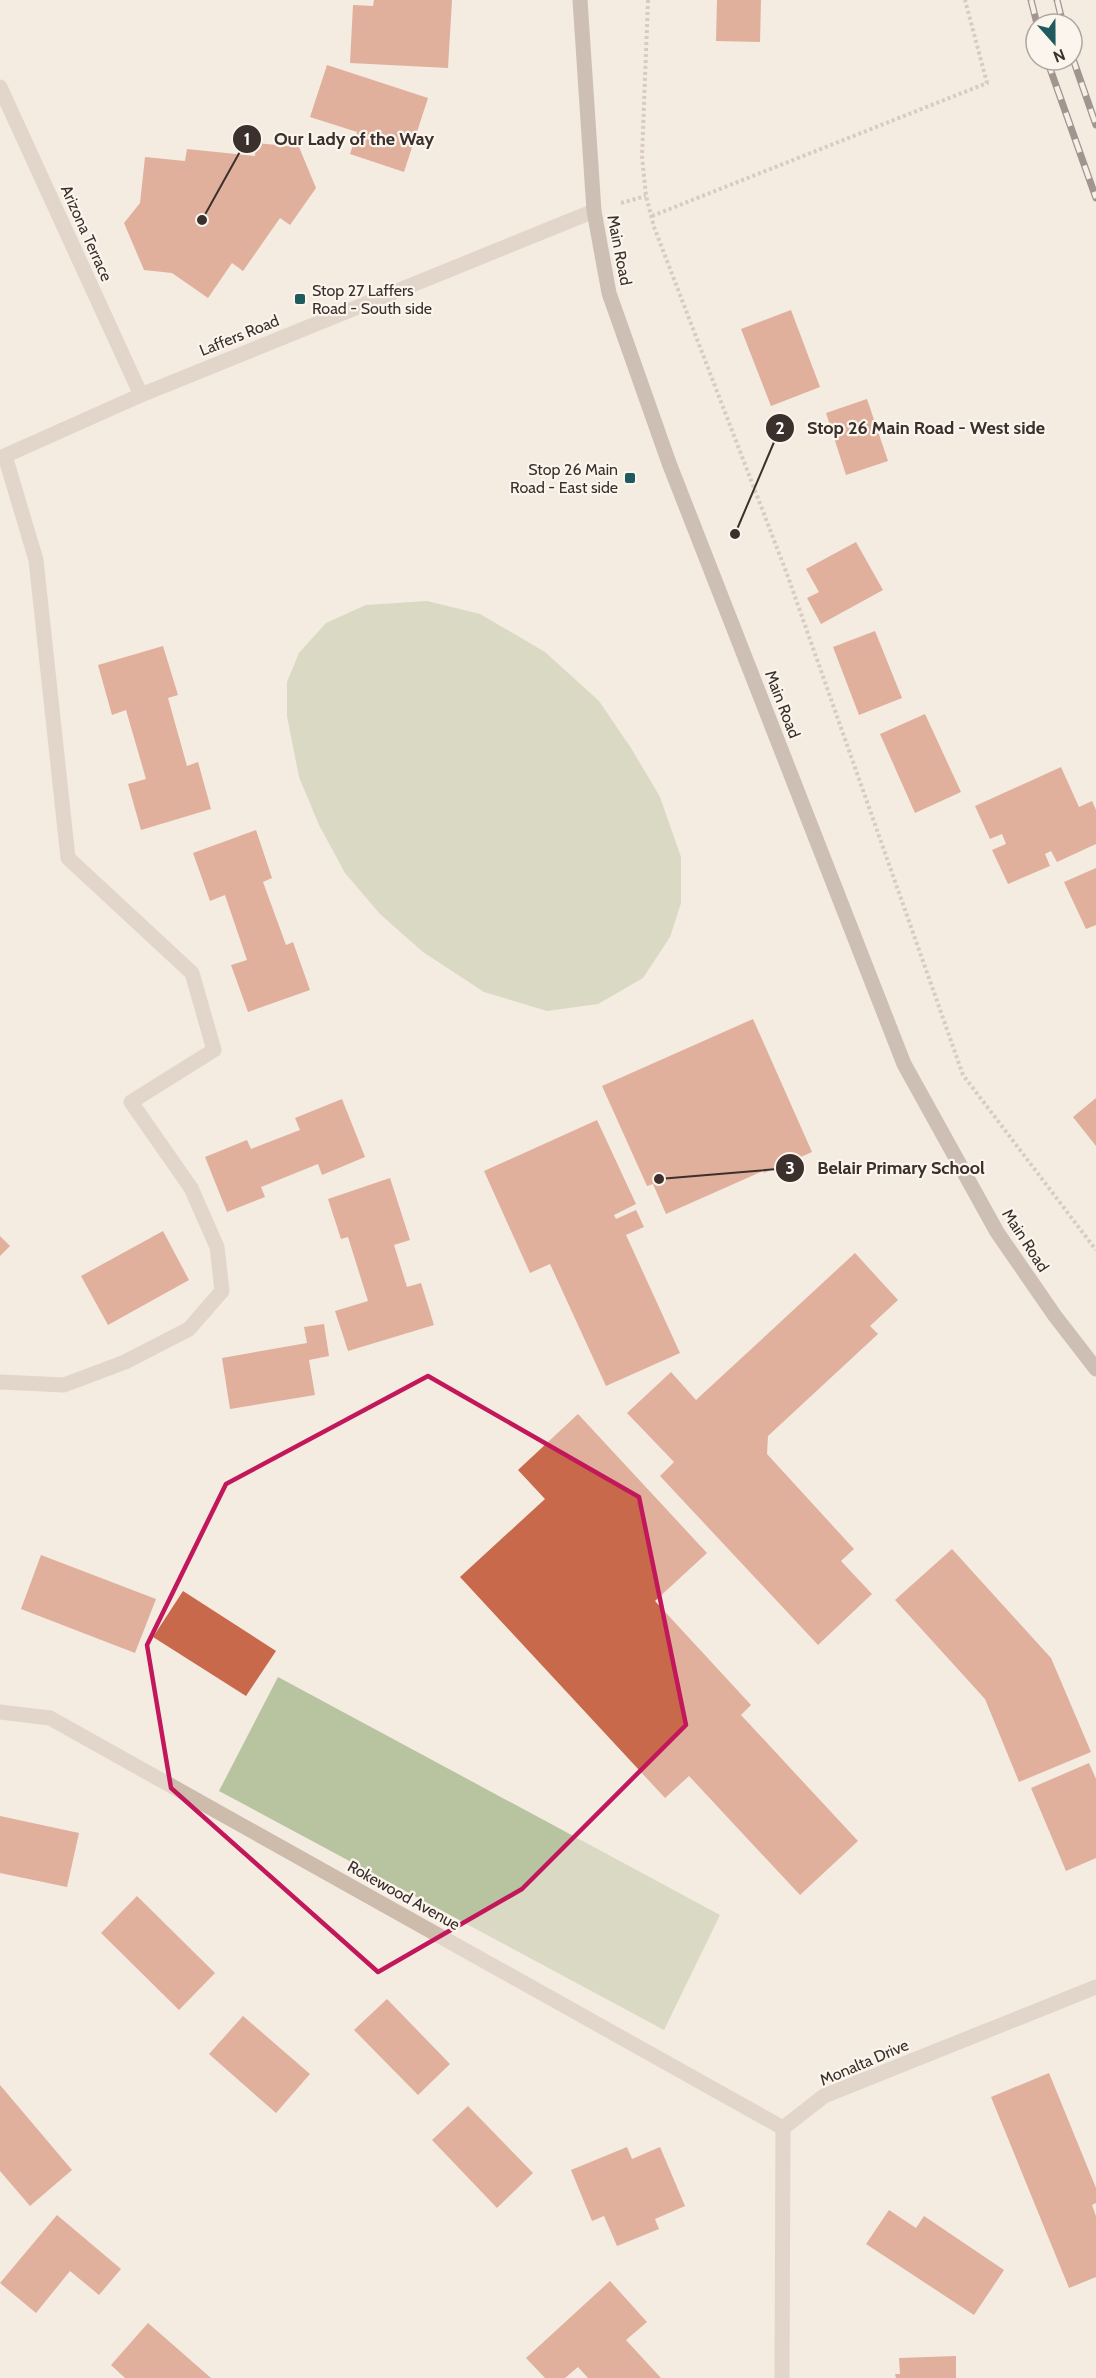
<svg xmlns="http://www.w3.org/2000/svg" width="1096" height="2378" font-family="Cabin,sans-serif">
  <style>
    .green { fill: #b8c4a0 }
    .building { fill: #c8694b }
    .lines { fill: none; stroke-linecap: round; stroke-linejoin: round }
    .path { stroke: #b9a596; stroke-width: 4; stroke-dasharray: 3 3; stroke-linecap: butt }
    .service { stroke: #cdbbac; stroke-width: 15 }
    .minor { stroke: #cdbbac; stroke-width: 15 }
    .secondary { stroke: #a18a7d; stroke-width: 15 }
    .rail-casing { stroke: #3b302b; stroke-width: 7 }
    .rail { stroke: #fbf5ee; stroke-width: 4.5; stroke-dasharray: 14; stroke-linecap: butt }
    .marked { fill: none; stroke: #c2185b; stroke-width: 4.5; stroke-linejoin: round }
    .poi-dot { fill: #1f5a5e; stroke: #fbf5ee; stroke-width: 2 }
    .labels { text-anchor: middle; stroke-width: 4.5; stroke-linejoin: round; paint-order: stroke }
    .street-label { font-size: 16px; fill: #3b302b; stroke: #fbf5ee }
    .poi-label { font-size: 16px; fill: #3b302b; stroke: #fbf5ee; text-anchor: start }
    .leader { fill: none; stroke: #3b302b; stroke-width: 2 }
    .callout-dot { fill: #3b302b; stroke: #fbf5ee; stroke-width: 2 }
    .mark-label { font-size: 18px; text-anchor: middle; font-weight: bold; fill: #fff }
    .callout-label { font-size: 18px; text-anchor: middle; font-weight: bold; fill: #3b302b; stroke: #fbf5ee; stroke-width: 4.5; stroke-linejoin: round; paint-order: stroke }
  </style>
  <rect width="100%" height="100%" fill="#f4ebe1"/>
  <g class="green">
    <path d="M427 601 480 614 545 652 599 701 631 748 660 797 681 857V903L670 937 643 978 598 1004 547 1011 484 992 423 952 380 914 345 873 319 825 299 777 287 716V682L299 653 326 623 366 605Z"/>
    <path d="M278 1677 720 1915 664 2030 219 1791Z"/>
  </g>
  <g class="building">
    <path d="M374 0H452L448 68 350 63 353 5 373 6Z"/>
    <path d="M717 0H761L760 42 716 41Z"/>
    <path d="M327 65 428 98 404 172 350 154 357 132 310 117Z"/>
    <path d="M256 143 299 147 316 188 290 225 280 218 243 271 232 263 208 298 172 273 144 270 124 223 140 203 145 157 185 161 187 149 255 156Z"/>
    <path d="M791 310 820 387 771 406 741 329Z"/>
    <path d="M867 399 888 461 846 475 826 413Z"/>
    <path d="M856 542 883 590 821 624 807 598 819 592 806 569Z"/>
    <path d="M875 631 902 698 859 715 833 647Z"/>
    <path d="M163 646 178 695 168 698 187 766 198 762 211 809 141 830 128 784 146 779 126 710 112 715 98 665Z"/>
    <path d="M925 714 961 792 915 813 880 734Z"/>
    <path d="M1061 767 1079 807 1092 801 1096 810V844L1057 862 1051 851 1045 854 1050 866 1008 884 992 850 1006 844 1002 834 990 839 975 806Z"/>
    <path d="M256 830 272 878 263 882 286 945 293 942 310 990 248 1012 231 965 247 960 225 895 210 901 193 853Z"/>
    <path d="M1096 868V925L1086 929 1064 882Z"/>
    <path d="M753 1019 812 1152 764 1173 763 1171 666 1214 653 1184 647 1186 602 1086Z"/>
    <path d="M1096 1098V1146L1073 1117Z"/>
    <path d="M342 1099 365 1157 322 1175 318 1164 261 1187 265 1197 227 1212 205 1157 247 1140 251 1149 300 1130 295 1118Z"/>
    <path d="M597 1120 636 1204 614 1215 616 1219 636 1210 644 1227 626 1235 680 1353 606 1386 550 1264 530 1273 484 1171Z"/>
    <path d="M390 1178 410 1240 394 1245 407 1287 421 1283 434 1325 348 1351 335 1311 368 1301 348 1237 341 1239 328 1199Z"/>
    <path d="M163 1231 189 1280 108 1325 81 1276Z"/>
    <path d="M0 1236 10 1246 0 1256Z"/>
    <path d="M855 1253 898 1300 870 1326 878 1334 768 1436 767 1454 854 1549 841 1561 872 1594 818 1645 660 1476 674 1462 627 1413 671 1372 696 1400Z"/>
    <path d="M324 1324 329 1356 309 1360 315 1395 230 1409 222 1358 307 1343 304 1327Z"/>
    <path d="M578 1414 707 1553 655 1601 751 1705 741 1715 858 1841 800 1895 689 1776 665 1798 460 1577 545 1499 518 1470Z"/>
    <path d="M952 1549 1051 1658 1091 1752 1019 1782 985 1699 895 1600Z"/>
    <path d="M41 1555 156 1599 135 1653 21 1609Z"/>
    <path d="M183 1591 276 1651 246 1696 153 1637Z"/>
    <path d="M1089 1763 1096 1779V1858L1066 1871 1031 1788Z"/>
    <path d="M0 1816 79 1833 67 1887 0 1873Z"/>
    <path d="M137 1896 215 1973 179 2010 101 1933Z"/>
    <path d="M387 1999 450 2064 418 2095 354 2030Z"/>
    <path d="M243 2016 310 2074 276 2113 209 2054Z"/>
    <path d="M1049 2073 1096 2188V2203L1092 2205 1096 2216V2277L1069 2288 991 2097Z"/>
    <path d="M0 2085 72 2170 30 2206 0 2171Z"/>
    <path d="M468 2106 533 2173 497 2208 432 2140Z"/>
    <path d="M627 2147 632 2159 660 2147 685 2206 655 2219 659 2229 617 2246 604 2216 592 2221 571 2170Z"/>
    <path d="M889 2210 916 2228 924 2216 1004 2270 974 2315 866 2244Z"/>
    <path d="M57 2215 121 2269 99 2295 70 2271 36 2313 0 2283Z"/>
    <path d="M610 2281 647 2322 626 2340 661 2378H588L578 2367 565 2378H545L526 2358Z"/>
    <path d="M148 2323 211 2378H125L111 2365Z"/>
    <path d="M956 2356V2378H896L895 2374H900L899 2358Z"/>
  </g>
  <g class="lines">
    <g class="path">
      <path d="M648 0 642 156 646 196 654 227 787 574 963 1075 1096 1250"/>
      <path d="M621 203 646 196"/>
      <path d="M652 216 987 83 965 0"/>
    </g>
    <path class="service" d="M0 1382 64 1385 125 1362 189 1329 222 1291 217 1247 191 1188 131 1102 214 1050 192 973 68 858 36 560 5 456"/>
    <g class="minor">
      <path d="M0 87 141 395"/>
      <path d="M0 458 141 395 594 211"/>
      <path d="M0 1712 50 1718 783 2128"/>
      <path d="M782 2378 783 2128 824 2096 1096 1987"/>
    </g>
    <path class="secondary" d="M580 0 594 211 609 293 669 463 904 1064 997 1232 1055 1316 1096 1369"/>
    <defs>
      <g id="rail">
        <path d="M1031 0 1037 24"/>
        <path d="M1057 0 1063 24"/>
        <path d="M1072 56 1096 125"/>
        <path d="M1047 60 1096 198"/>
      </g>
    </defs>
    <use href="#rail" class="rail-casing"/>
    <use href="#rail" class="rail"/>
  </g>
  <path d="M0 0H1096V2378H0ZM428 1376 639 1497 686 1725 522 1889 378 1972 171 1788 147 1645 226 1484Z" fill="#f4ebe1" fill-opacity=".55" fill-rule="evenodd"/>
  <path class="marked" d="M428 1376 639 1497 686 1725 522 1889 378 1972 171 1788 147 1645 226 1484Z"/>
  <g class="poi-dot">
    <rect x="294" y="293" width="12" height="12" rx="3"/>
    <rect x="624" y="472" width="12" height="12" rx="3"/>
  </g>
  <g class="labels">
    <g class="street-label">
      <text transform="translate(87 233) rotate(66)" y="6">Arizona Terrace</text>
      <text transform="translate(620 250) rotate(79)" y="6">Main Road</text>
      <text transform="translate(239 335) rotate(-22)" y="6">Laffers Road</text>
      <text transform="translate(783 704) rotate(69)" y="6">Main Road</text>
      <text transform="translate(1026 1240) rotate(57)" y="6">Main Road</text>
      <text transform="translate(404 1895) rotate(29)" y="6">Rokewood Avenue</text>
      <text transform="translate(864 2062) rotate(-23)" y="6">Monalta Drive</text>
    </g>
    <g class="poi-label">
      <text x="312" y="296">Stop 27 Laffers<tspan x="312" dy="18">Road - South side</tspan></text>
      <text x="618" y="475" text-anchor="end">Stop 26 Main<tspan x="618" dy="18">Road - East side</tspan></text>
    </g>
  </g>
  <path class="leader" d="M202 220L247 139M735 534L780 428M659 1179L790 1168"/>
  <g class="callout-dot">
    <circle cx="202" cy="220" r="6"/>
    <circle cx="735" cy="534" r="6"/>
    <circle cx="659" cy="1179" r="6"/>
    <circle cx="247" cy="139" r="15"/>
    <circle cx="780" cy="428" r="15"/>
    <circle cx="790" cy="1168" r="15"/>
  </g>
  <g class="mark-label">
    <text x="247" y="145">1</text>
    <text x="780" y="434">2</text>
    <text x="790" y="1174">3</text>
  </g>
  <g class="callout-label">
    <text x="354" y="145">Our Lady of the Way</text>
    <text x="926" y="434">Stop 26 Main Road - West side</text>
    <text x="901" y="1174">Belair Primary School</text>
  </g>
  <g transform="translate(1054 42) rotate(159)"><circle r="28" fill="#fbf5ee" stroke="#aea6a0" stroke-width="1.5"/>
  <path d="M0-4.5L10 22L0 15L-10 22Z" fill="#1f5a5e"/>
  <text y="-9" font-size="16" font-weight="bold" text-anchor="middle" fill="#3b302b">N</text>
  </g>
</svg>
